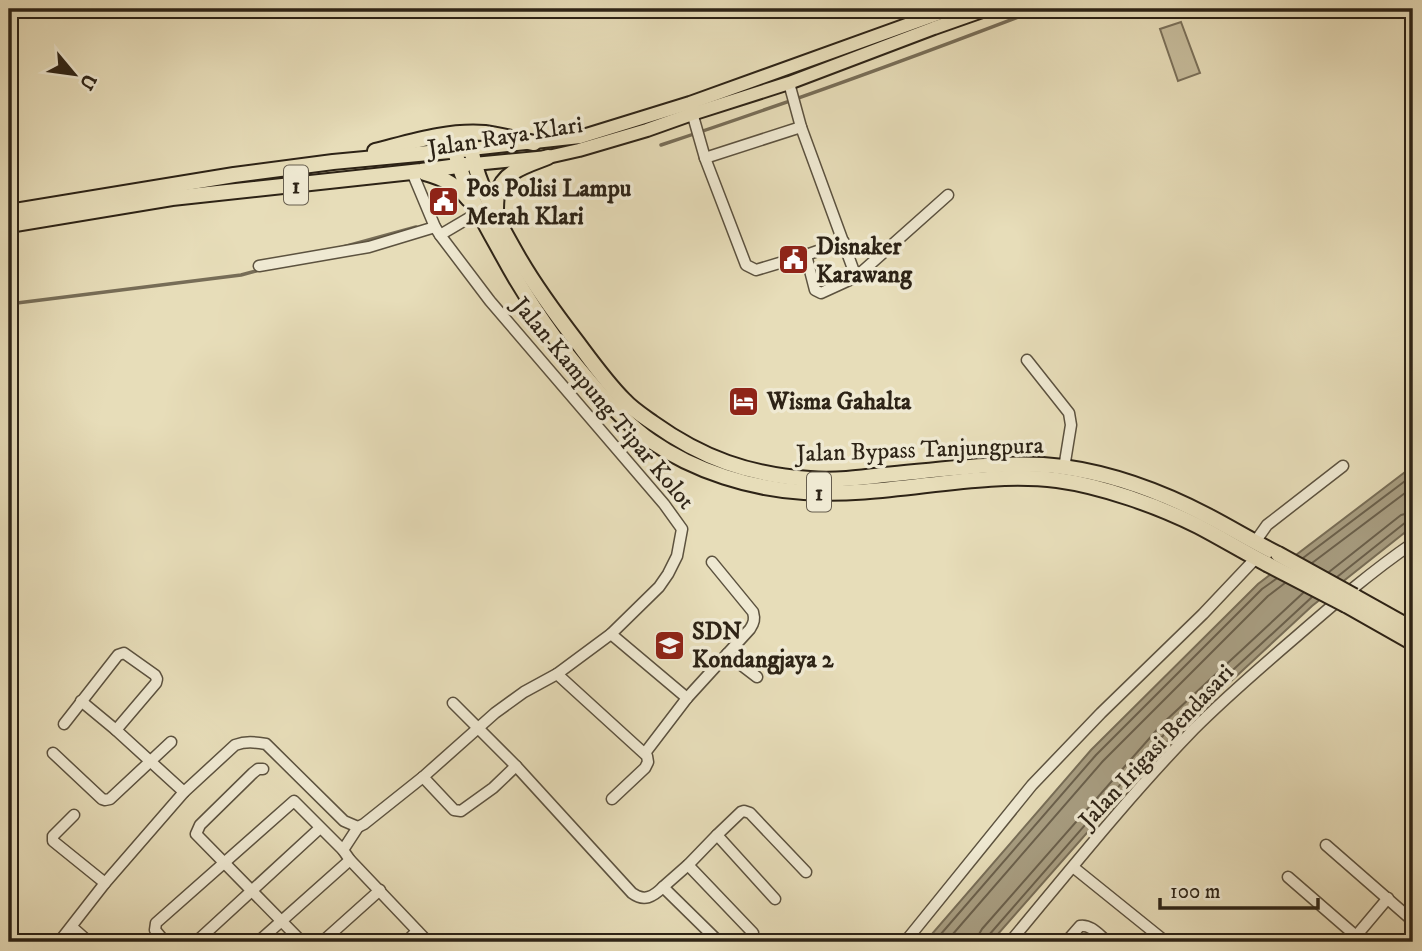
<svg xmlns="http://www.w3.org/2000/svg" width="1422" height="951" font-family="'IM FELL DW Pica',serif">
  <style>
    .green { fill: #c7bd9d; stroke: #7a705a; stroke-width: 2 }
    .water { fill: #a89e82; stroke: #776d57; stroke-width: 2 }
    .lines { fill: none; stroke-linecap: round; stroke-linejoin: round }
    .shore { stroke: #6a604c; stroke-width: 2 }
    .stream { stroke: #776d57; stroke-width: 3.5 }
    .minor-casing { stroke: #5c523f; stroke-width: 13 }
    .major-casing { stroke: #2d2316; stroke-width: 16 }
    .highway-casing { stroke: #2d2316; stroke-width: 18 }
    .minor { stroke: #efe9d2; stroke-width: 10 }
    .major { stroke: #e7ddb9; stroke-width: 12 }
    .highway { stroke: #e7ddb9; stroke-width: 14 }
    .highway-bridge-casing { stroke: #2d2316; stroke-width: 18; stroke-linecap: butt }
    .highway-bridge { stroke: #e7ddb9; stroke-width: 14 }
    .labels { text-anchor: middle; stroke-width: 7; stroke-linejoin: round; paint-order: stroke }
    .shield { fill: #efe9d2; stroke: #675e4e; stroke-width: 2 }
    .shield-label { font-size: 23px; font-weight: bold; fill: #2d2316 }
    .street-label { font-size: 24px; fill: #2d2316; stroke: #efe9d2 }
    .poi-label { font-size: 24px; font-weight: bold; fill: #2d2316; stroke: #efe9d2; text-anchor: start }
  </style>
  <rect width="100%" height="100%" fill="#e7ddb9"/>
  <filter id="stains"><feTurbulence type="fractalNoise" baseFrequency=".00286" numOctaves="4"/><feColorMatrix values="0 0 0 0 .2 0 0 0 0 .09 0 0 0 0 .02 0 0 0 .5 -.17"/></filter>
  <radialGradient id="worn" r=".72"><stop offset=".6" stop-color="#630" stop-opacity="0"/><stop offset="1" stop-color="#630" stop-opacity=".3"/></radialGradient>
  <path class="green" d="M1181 22 1200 73 1178 81 1160 29Z"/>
  <path class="water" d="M1413 466V526L1312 606 1173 735 991 942H925L1091 750 1258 584Z"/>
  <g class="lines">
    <g class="shore">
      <path d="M1303 558 1413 475"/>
      <path d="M1312 563 1413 487"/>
      <path d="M1329 572 1401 515 1413 512"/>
      <path d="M1337 577 1406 522 1413 521"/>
      <path d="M934 942 1096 755 1262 589 1276 579"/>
      <path d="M946 942 1103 761 1268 596 1285 583"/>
      <path d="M978 942V936L982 929 1162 724 1303 593"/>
      <path d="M987 942 989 935 1168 730 1312 597"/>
    </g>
    <g class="stream">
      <path d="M661 145C788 103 914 57 1039 9"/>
      <path d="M343 247 416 227"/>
      <path d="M9 304 241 275 256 271"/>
    </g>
    <defs>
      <g id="minor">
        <path d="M789 83 801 127 856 277"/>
        <path d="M691 109 705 158 746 265 756 270 806 255 844 242"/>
        <path d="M705 158 801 127"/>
        <path d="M440 235 479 212"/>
        <path d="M806 255 815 290 821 293 856 277 948 195"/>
        <path d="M259 266 369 247 435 227"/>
        <path d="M1027 360 1069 413 1071 425 1064 468"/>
        <path d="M1255 542 1267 525 1343 466"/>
        <path d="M611 634 687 698"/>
        <path d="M727 654 757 677"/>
        <path d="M557 674 647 756 648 762 645 768 612 799"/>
        <path d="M81 701 116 730 184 792"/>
        <path d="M453 703 516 766 632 893C644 902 653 897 663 887L719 942"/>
        <path d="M64 724 118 655 124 653 155 675 157 679 156 683 116 730"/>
        <path d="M53 753 102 799 105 800 110 799 171 742"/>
        <path d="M645 753 687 698 750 629C754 623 755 619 753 612L712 562"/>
        <path d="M263 769H258L253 773 200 825 196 834 302 942"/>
        <path d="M423 777 454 810 461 811 493 788 516 766"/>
        <path d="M74 815 53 836V841L105 883"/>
        <path d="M717 835 741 812 744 811 750 813 806 872"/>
        <path d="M1326 845 1413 921"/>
        <path d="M343 850 358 827"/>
        <path d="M688 865 753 933"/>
        <path d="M1073 867 1166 942"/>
        <path d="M1288 877 1356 936"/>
        <path d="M663 887 688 865 717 835 775 899"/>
        <path d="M72 927 89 942"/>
        <path d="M59 942 105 883 184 792 235 745C246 741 254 742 266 744L344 821 358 827 364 824 423 777 495 713 524 692 557 674 611 634 659 587 668 574 677 556 682 529 664 504 490 301 440 235 435 227 412 172"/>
        <path d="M165 942 155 930 156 923 294 801 343 850 350 860 428 942"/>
        <path d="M196 942 320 828"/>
        <path d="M258 942 350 860"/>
        <path d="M322 942 380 890"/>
        <path d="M406 942 417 931"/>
        <path d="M647 942 650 941 654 942"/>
        <path d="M905 942 1032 785 1101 713 1203 614 1256 558"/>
        <path d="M1010 942C1070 870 1129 796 1194 729 1227 696 1262 666 1297 636 1335 603 1372 571 1413 543"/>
        <path d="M1066 942 1080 926C1091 924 1100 936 1108 942"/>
        <path d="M1363 942 1356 936 1388 898"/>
      </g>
      <g id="major">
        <path d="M471 149 580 137 690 103 951 9"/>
        <path d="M474 164 548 157 579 150 647 130 692 114 789 83 934 28 988 9"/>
      </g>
      <g id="highway">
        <path d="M375 151C411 142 447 130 485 133 501 135 518 140 534 143"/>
        <path d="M455 151C464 189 485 223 503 256 528 302 556 343 590 382 608 403 628 425 651 441 694 471 752 489 804 492 889 498 973 470 1057 480 1102 486 1158 506 1198 526 1221 538 1244 552 1267 564"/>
        <path d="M425 173C443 178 457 185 469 200"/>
        <path d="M9 212 234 175 333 162 471 149C479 189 500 225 520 260 537 289 557 316 577 342 592 362 607 383 624 400 632 409 643 416 653 423 702 458 749 475 810 479 834 481 859 478 884 475 940 470 1008 460 1063 467 1114 474 1162 492 1208 516 1231 528 1254 542 1278 554"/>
        <path d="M496 212C496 207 496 201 497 195 502 171 528 165 548 157"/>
        <path d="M9 225 172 198 421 171 465 165"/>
        <path d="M1354 596 1413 629"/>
        <path d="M1346 605 1413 643"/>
      </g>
    </defs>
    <use href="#minor" class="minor-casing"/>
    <use href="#major" class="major-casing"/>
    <use href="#highway" class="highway-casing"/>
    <use href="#minor" class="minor"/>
    <use href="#major" class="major"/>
    <use href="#highway" class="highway"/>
    <defs>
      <g id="highway-bridge">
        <path d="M1278 554 1354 596"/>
        <path d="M1267 564 1346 605"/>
      </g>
    </defs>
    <use href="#highway-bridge" class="highway-bridge-casing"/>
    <use href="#highway-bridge" class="highway-bridge"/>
  </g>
  <defs>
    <symbol id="civic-square" viewBox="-11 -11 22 22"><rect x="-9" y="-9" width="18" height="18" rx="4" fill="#8f2418" stroke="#efe9d2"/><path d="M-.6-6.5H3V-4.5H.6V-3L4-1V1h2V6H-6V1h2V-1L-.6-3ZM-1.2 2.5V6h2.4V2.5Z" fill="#fff"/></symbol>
    <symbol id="hotel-square" viewBox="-11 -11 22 22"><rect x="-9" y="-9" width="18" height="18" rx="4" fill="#8f2418" stroke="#efe9d2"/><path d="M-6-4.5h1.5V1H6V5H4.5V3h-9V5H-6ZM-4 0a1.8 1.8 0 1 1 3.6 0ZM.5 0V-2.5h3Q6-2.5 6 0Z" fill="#fff"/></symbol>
    <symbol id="school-square" viewBox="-11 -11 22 22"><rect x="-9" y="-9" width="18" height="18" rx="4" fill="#8f2418" stroke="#efe9d2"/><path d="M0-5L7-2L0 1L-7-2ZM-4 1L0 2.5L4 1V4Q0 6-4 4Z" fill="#fff"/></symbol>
  </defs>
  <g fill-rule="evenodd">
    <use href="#civic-square" x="426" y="184" width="35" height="35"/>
    <use href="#civic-square" x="776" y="242" width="35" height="35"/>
    <use href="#hotel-square" x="726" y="384" width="35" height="35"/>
    <use href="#school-square" x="652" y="628" width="35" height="35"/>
  </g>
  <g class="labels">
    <g class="shield">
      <rect x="284" y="165.5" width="24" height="39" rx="5"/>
      <rect x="807" y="472.5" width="24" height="39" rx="5"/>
    </g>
    <g class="shield-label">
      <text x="296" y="193">1</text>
      <text x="819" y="500">1</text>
    </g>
    <g class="street-label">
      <text transform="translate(505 136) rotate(-9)" y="8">Jalan Raya Klari</text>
      <text transform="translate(604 403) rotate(50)" y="8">Jalan Kampung Tipar Kolot</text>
      <text transform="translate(920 449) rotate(-2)" y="8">Jalan Bypass Tanjungpura</text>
      <text transform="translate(1156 746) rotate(-47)" y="8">Jalan Irigasi Bendasari</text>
    </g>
    <g class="poi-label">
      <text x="466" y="196">Pos Polisi Lampu<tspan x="466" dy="28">Merah Klari</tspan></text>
      <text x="816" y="254">Disnaker<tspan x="816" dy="28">Karawang</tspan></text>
      <text x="767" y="409">Wisma Gahalta</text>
      <text x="692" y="639">SDN<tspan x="692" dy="28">Kondangjaya 2</tspan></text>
    </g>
  </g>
  <rect width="1422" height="951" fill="none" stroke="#e7ddb9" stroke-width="35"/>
  <rect x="10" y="10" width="1401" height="930" fill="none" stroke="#2d2316" stroke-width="3.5"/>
  <rect x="18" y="18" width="1387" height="916" fill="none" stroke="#2d2316" stroke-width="2"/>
  <g transform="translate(74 74) rotate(119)" stroke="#efe9d2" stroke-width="5" paint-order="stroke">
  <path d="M0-5L12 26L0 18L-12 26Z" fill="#2d2316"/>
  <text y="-10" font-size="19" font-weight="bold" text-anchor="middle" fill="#2d2316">U</text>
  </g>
  <path d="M1160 898v10h158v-10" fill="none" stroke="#2d2316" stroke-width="3.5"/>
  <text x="1170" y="898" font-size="21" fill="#2d2316" stroke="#efe9d2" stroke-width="5" paint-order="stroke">100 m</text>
  <rect width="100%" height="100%" filter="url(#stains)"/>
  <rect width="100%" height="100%" fill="url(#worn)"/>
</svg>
